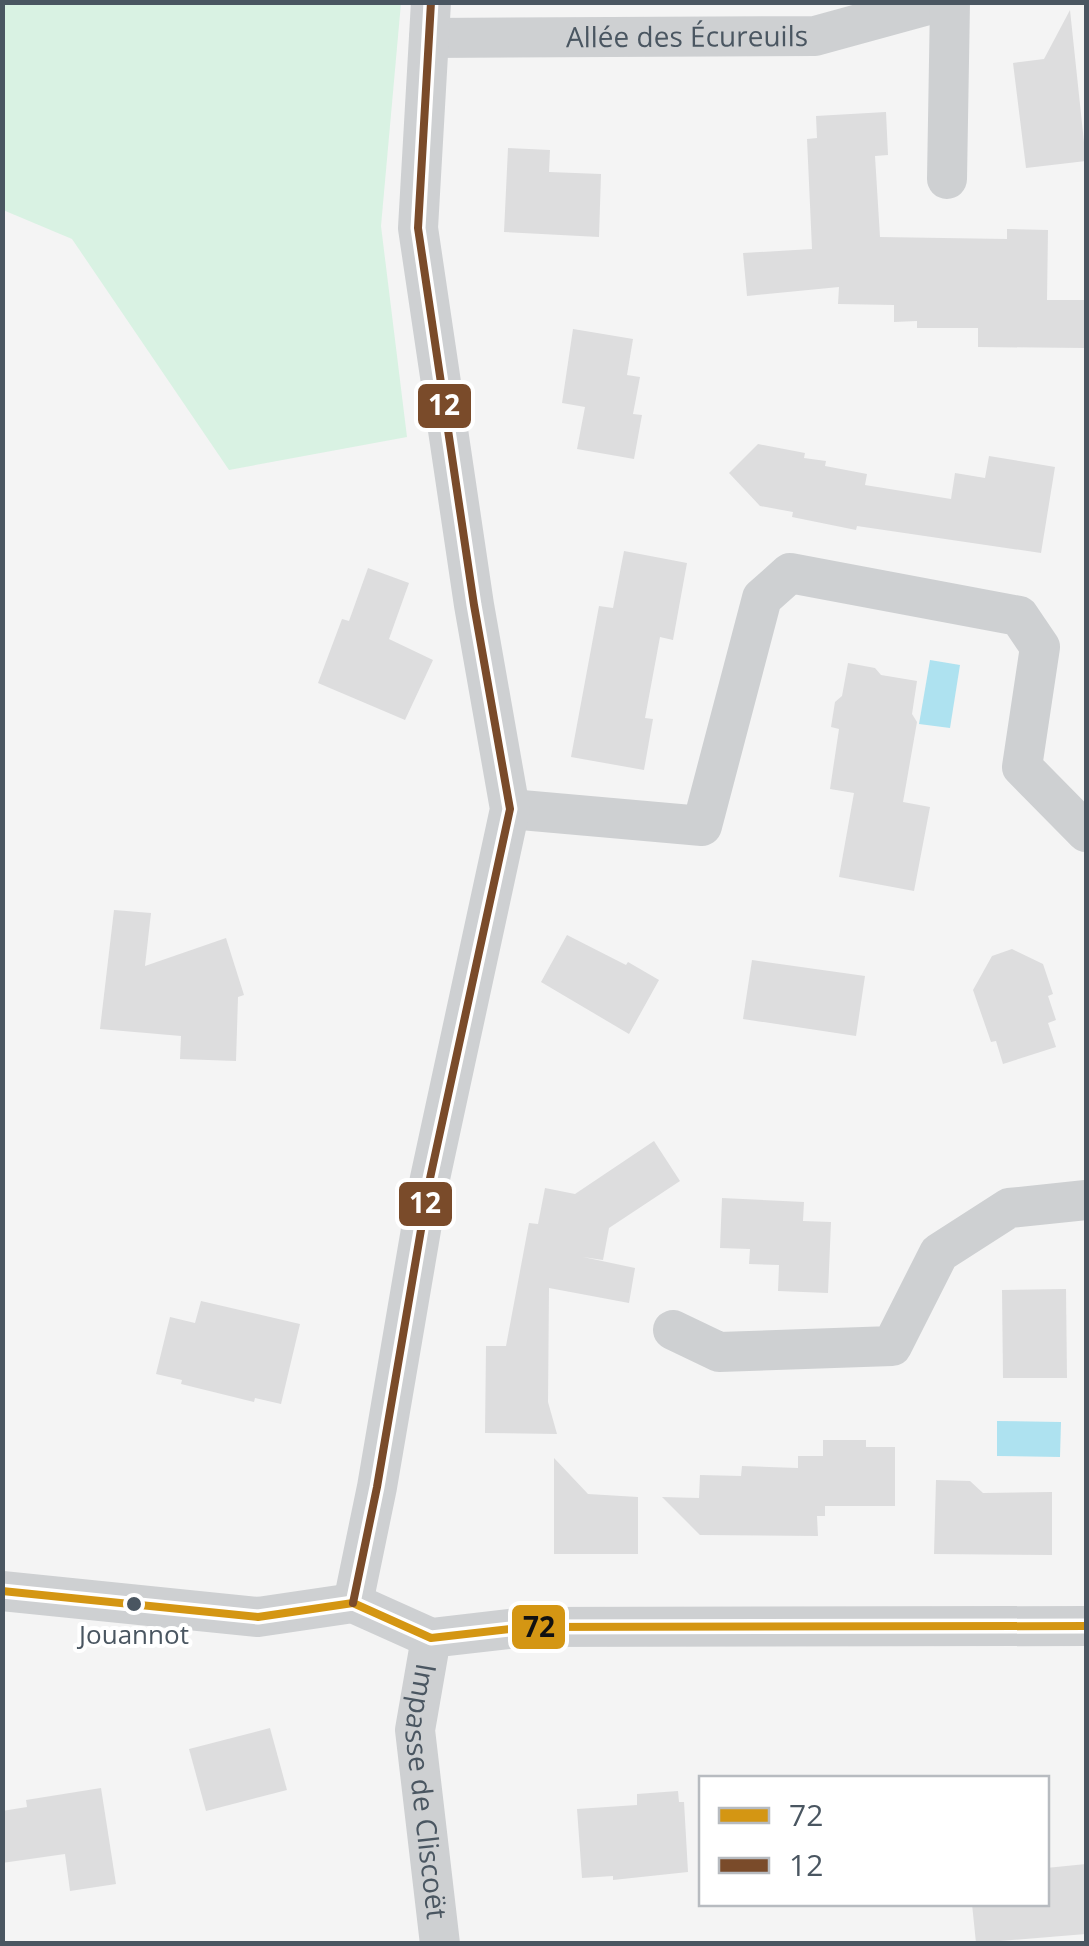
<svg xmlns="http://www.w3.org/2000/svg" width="1089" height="1946" font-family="'Open Sans',sans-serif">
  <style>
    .green { fill: #d9f2e3 }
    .water { fill: #aee2f0 }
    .building { fill: #ddddde }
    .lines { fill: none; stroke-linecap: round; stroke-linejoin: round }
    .street { stroke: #ced0d2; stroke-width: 40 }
    .bus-1-casing { stroke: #fff; stroke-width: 15 }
    .bus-2-casing { stroke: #fff; stroke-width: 15 }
    .bus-1 { stroke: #d49613; stroke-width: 8 }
    .bus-2 { stroke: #7a4b2a; stroke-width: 8 }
    .bus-dot { fill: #4a5661; stroke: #fff; stroke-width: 4 }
    .labels { text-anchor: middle; stroke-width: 8; stroke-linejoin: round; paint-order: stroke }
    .bus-label { font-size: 26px; fill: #4a5661; stroke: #fff }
    .street-label { font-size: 28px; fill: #4a5661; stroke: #fff }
    .line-badge { stroke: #fff; stroke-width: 4 }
    .badge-label { font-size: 28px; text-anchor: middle; font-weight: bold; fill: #fff }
    .pale-badge-label { font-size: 28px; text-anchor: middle; font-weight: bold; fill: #111 }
  </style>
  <rect width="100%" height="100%" fill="#f4f4f4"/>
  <path class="green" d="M2 3H401L381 226 407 437 229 470 72 239 3 210Z"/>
  <g class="water">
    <path d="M930 660 960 665 950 728 919 724Z"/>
    <path d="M997 1421 1061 1422 1060 1457 997 1456Z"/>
  </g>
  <g class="building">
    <path d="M1070 10 1086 161 1026 168 1013 63 1044 59Z"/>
    <path d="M886 112 888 155 875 156 880 237 1007 239V229L1048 230 1047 300H1084V348L978 347V328H917V321L894 322V305L838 304 839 287 747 296 743 253 812 249 807 139 817 138 816 116Z"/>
    <path d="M508 148 550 150 549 172 601 174 599 237 504 232Z"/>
    <path d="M573 329 633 339 627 375 640 377 633 414 642 415 634 459 577 449 585 407 562 403Z"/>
    <path d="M758 444 805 453 804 458 826 461 825 466 867 474 865 485 951 499 955 473 985 478 989 456 1055 467 1041 553 857 526 856 530 792 517 793 512 760 506 729 473Z"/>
    <path d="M624 551 687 563 673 640 660 637 645 718 653 719 644 770 571 757 599 606 613 608Z"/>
    <path d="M368 568 409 583 389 639 433 660 405 720 318 683 342 619 349 621Z"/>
    <path d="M848 663 875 668 881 675 917 681 912 714 917 722 903 802 930 807 914 891 839 877 854 793 830 789 839 729 831 727 835 702 842 696Z"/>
    <path d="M114 910 151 913 145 966 226 938 244 995 238 997 236 1061 180 1059 181 1036 100 1029Z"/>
    <path d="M567 935 626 965 628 962 659 980 629 1034 541 982Z"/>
    <path d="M1012 949 1043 964 1053 994 1048 996 1056 1020 1048 1023 1056 1047 1003 1064 996 1041 991 1042 973 990 992 956Z"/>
    <path d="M752 960 865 976 856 1036 743 1019Z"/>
    <path d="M654 1141 680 1181 609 1228 603 1260 583 1257 635 1268 629 1303 549 1288 548 1402 557 1434 485 1433 486 1346H506L529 1223 538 1224 545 1188 575 1194Z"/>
    <path d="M722 1198 804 1202 803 1221 831 1222 828 1293 778 1291 779 1265 749 1264 750 1249 720 1248Z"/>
    <path d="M1066 1289 1067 1378H1003L1002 1290Z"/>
    <path d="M201 1301 300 1324 281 1404 255 1398 254 1402 181 1384 182 1380 156 1374 170 1317 195 1323Z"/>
    <path d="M823 1440H866V1447H895V1506H825V1516H817L818 1536 700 1535 662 1497 699 1498 700 1475 741 1476 742 1466 798 1468V1456H823Z"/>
    <path d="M554 1458 588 1494 638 1497V1554H554Z"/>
    <path d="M936 1480 970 1481 983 1493 1052 1492V1555L934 1554Z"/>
    <path d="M270 1728 287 1790 206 1811 189 1749Z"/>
    <path d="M101 1788 116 1884 70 1891 65 1854 2 1863V1811L27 1807 26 1800Z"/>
    <path d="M678 1791 679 1802H684L688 1872 613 1880V1876L582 1878 577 1809 637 1805V1794Z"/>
    <path d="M1086 1864V1934L976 1943 972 1904H1046V1868Z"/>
  </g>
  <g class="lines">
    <g class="street">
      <path id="s1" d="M429 38 815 36 939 2"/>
      <path d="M947 179 950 2"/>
      <path d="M510 809 702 826 762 598 790 573 1019 616 1040 647 1022 767 1086 832"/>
      <path d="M673 1330 719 1352 892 1346 939 1253 1009 1208 1086 1200"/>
      <path d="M2 1591 258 1617 353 1603 431 1638 527 1627 1086 1626"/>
      <path d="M353 1603 377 1487 429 1183 510 809 474 605 418 228 431 2"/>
      <path id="s2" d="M431 1638 415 1730 440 1944"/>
    </g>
    <defs>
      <path id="bus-1" d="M2 1591 258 1617 353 1603 431 1638 527 1627 1086 1626"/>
      <path id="bus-2" d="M353 1603 377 1487 429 1183 510 809 474 605 418 228 431 2"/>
    </defs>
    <use href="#bus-1" class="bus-1-casing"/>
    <use href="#bus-2" class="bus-2-casing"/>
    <use href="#bus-1" class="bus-1"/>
    <use href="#bus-2" class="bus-2"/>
  </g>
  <circle class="bus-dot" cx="134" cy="1604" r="9"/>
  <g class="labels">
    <g class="bus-label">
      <text x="134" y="1644">Jouannot</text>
    </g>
    <g class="street-label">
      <text dy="10" stroke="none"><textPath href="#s1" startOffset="258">Allée des Écureuils</textPath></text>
      <text dy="10" stroke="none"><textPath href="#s2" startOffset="155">Impasse de Cliscoët</textPath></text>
    </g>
  </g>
  <g class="line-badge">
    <rect x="416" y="382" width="57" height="48" rx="10" fill="#7a4b2a"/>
    <rect x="397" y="1180" width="57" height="48" rx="10" fill="#7a4b2a"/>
    <rect x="510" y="1603" width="57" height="48" rx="10" fill="#d49613"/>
  </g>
  <g class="badge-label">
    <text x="444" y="415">12</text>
    <text x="425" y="1213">12</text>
  </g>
  <g class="pale-badge-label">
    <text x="539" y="1637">72</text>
  </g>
  <rect width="1089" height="1946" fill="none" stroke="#4a5661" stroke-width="10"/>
  <rect x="699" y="1776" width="350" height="130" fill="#ffffff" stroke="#b7bbc0" stroke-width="2.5"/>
  <rect x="719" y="1808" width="50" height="15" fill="#d49613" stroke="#b7bbc0" stroke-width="2.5"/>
  <text x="789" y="1826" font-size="30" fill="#4a5661">72</text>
  <rect x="719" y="1858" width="50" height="15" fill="#7a4b2a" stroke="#b7bbc0" stroke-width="2.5"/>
  <text x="789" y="1876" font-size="30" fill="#4a5661">12</text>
</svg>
